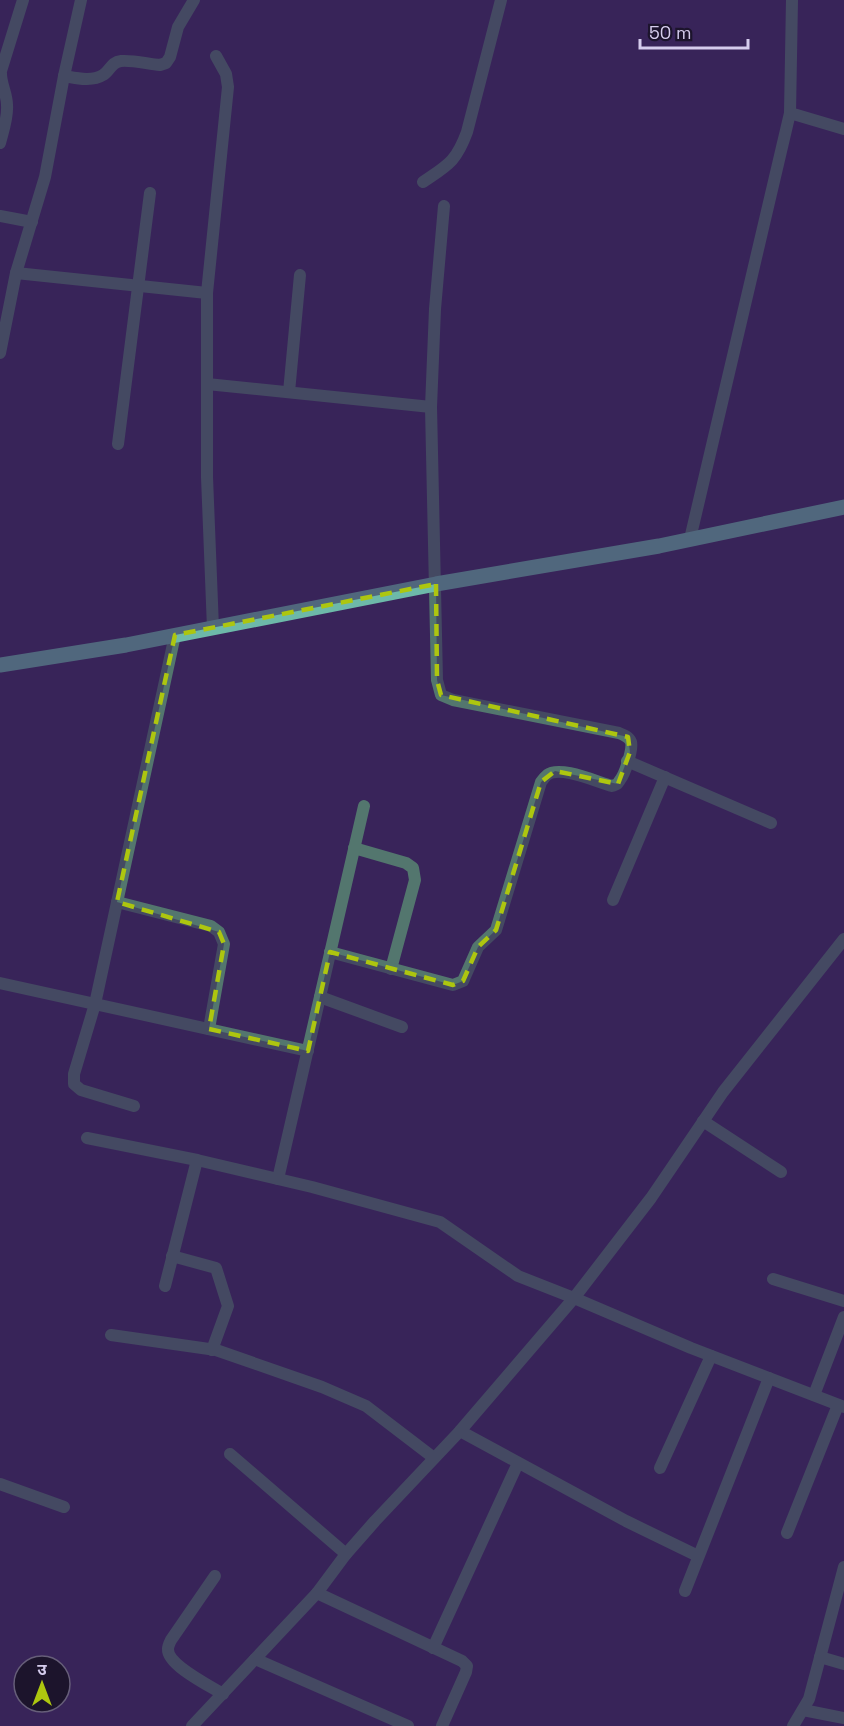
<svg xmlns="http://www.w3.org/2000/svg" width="844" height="1726" font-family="'Space Grotesk','Noto Sans Devanagari',sans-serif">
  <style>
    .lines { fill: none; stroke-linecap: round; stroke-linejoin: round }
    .street { stroke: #53766e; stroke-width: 12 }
    .primary { stroke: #6db9a9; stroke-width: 15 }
    .marked { fill: none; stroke: #adc60f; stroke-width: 4.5; stroke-dasharray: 12 8; stroke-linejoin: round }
  </style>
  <rect width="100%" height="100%" fill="#39245a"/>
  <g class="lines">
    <g class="street">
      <path d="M792 0 790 113 844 129"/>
      <path d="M64 76C76 78 92 82 103 75 110 71 111 62 121 61 133 60 148 64 160 65L166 63 170 57 178 27 194 0"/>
      <path d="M0 143C3 131 8 118 7 105 7 93 0 83 1 71L23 0"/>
      <path d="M423 182C448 165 456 162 467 132L501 0"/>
      <path d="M0 216 32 222"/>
      <path d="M16 273 207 293"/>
      <path d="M0 353 16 273 45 177 64 76 81 0"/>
      <path d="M207 384 431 407"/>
      <path d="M289 392 300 275"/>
      <path d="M118 444 150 193"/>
      <path d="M690 539 790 113"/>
      <path d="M213 628 207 477V293L228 87 226 74 216 56"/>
      <path d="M627 761 771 823"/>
      <path d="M354 848 406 863 413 868 415 880 391 969"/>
      <path d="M613 900 665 777"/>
      <path d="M117 902 211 926 219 932 224 944 209 1029"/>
      <path d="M330 952 453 985 463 981 478 947 496 930 541 782C541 782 546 775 547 775 560 765 597 782 612 786 617 784 617 785 620 780 625 774 633 749 631 742 629 737 624 735 619 733L453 700 441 695 437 680 431 407 435 309 444 206"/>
      <path d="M0 983 308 1051"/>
      <path d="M320 997 402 1027"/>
      <path d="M134 1106 81 1090 74 1084V1074L95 1004 175 635"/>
      <path d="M703 1121 781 1172"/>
      <path d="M87 1138 197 1160 312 1187 440 1222 518 1276 574 1298 691 1348 844 1407"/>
      <path d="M278 1179 364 806"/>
      <path d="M172 1256 216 1268 228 1306 212 1350"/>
      <path d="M773 1279 844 1301"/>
      <path d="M165 1286 197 1160"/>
      <path d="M111 1335 216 1350 322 1387 366 1406 434 1458"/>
      <path d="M814 1395 844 1317"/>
      <path d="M460 1431 626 1521 698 1556"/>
      <path d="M230 1454 346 1554"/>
      <path d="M660 1468 711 1356"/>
      <path d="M0 1484 64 1507"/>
      <path d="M787 1533 838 1405"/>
      <path d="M215 1576 171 1640C170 1642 168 1647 168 1649 167 1665 210 1686 223 1694"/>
      <path d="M685 1591 769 1378"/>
      <path d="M317 1593 462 1661 467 1666 466 1672 442 1726"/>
      <path d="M433 1648 518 1463"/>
      <path d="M820 1657 844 1664"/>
      <path d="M255 1659 408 1726"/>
      <path d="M803 1710 844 1718"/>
      <path d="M192 1726 317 1593 346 1554 375 1521 460 1431 574 1298 651 1198 723 1092 844 939"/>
      <path d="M793 1726 809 1699 844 1567"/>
    </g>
    <path class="primary" d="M0 665 126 645 436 584 659 546 844 507"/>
  </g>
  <path d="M0 0H844V1726H0ZM436 584 437 680 441 695 628 737 630 752 618 784 555 771 541 782 496 930 478 947 463 981 453 985 330 952 308 1051 209 1029 224 944 219 932 117 902 175 635Z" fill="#39245a" fill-opacity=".55" fill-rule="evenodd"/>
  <path class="marked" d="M436 584 437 680 441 695 628 737 630 752 618 784 555 771 541 782 496 930 478 947 463 981 453 985 330 952 308 1051 209 1029 224 944 219 932 117 902 175 635Z"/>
  <g transform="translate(42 1684)"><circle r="28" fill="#1c142c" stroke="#665e79" stroke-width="1.5"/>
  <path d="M0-4.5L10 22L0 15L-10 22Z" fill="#adc60f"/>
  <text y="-9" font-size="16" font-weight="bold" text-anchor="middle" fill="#d5cced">उ</text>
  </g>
  <path d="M640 39v9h108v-9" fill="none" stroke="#d5cced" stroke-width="3"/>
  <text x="649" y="39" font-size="18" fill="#d5cced" stroke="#1c142c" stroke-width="4.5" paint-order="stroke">50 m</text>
</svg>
